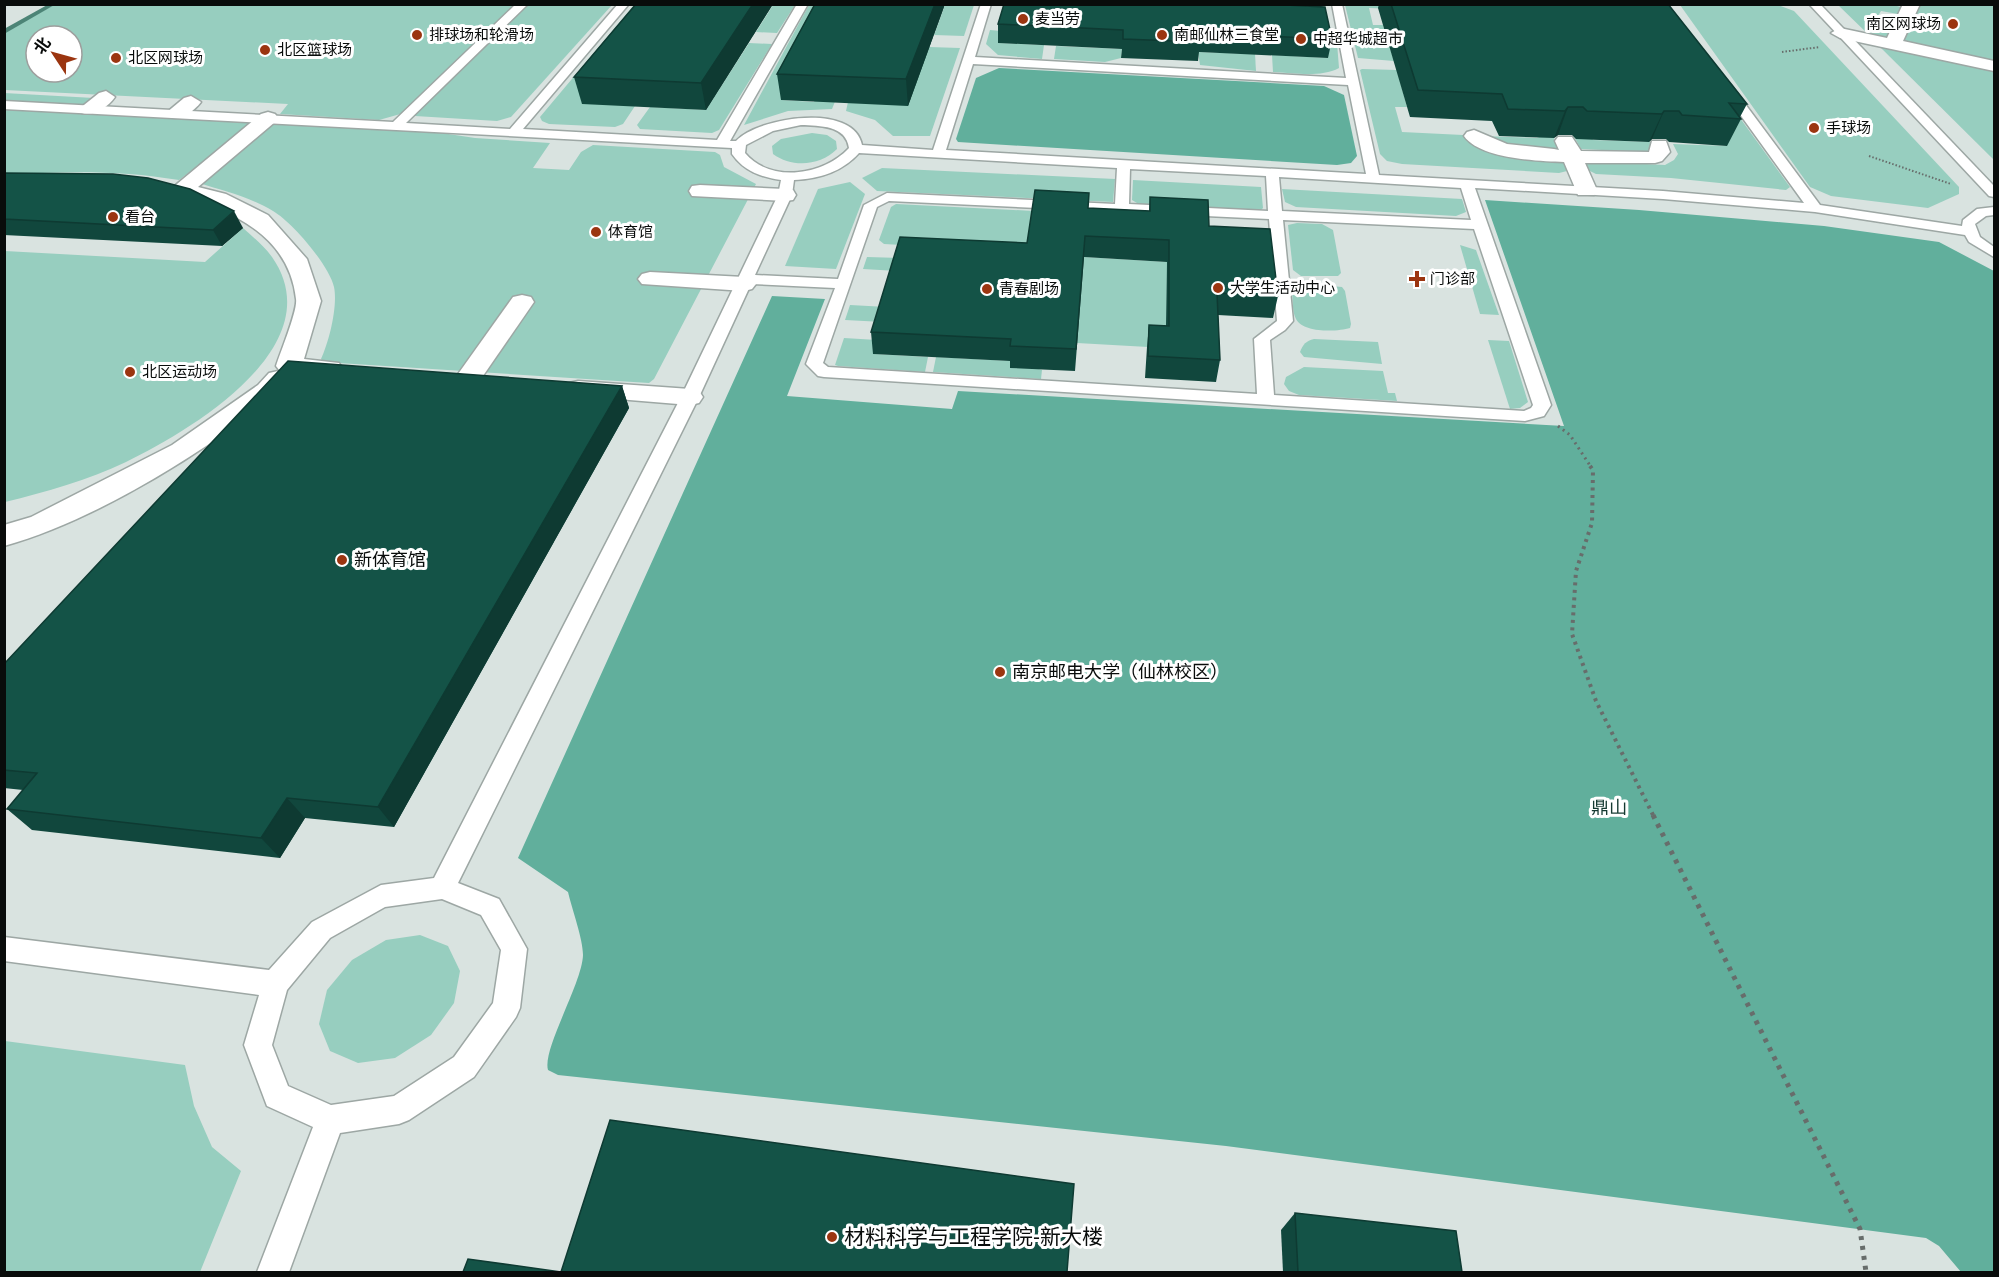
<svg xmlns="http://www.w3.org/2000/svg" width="1999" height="1277" font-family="Helvetica,'Noto Sans SC',sans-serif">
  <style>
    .green { fill: #97cebf; fill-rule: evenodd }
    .forest { fill: #61af9c }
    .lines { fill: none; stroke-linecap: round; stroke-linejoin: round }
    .stream { fill: #4c8476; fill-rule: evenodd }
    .lane-casing { stroke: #9da7a4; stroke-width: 3 }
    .street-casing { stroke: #9da7a4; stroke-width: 3 }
    .path-far3 { stroke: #676d6b; stroke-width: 2; stroke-dasharray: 1.5 2; stroke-linecap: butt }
    .path-far2 { stroke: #676d6b; stroke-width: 3; stroke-dasharray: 2 4; stroke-linecap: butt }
    .path-far1 { stroke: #676d6b; stroke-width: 4; stroke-dasharray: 3 4.5; stroke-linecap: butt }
    .path { stroke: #676d6b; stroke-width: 5; stroke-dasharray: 4 6; stroke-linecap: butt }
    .lane { fill: #fff; fill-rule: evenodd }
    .street { fill: #fff; fill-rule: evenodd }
    .wall { fill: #11473d }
    .shaded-wall { fill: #0e3a32 }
    .building { fill: #145347; stroke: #0e3a32; stroke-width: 1.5 }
    .poi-dot { fill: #9b3510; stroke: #fff; stroke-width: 2 }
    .labels { text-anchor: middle; stroke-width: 6; stroke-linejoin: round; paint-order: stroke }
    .far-poi-label { font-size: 15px; fill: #090c0b; stroke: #fff; text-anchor: start }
    .poi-label { font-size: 18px; fill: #090c0b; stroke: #fff; text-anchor: start }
    .park-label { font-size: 18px; fill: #163a32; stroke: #fff }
    .near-poi-label { font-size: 21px; fill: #090c0b; stroke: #fff; text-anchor: start }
  </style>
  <rect width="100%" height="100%" fill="#d9e3e0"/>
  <g class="green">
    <path d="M1889 4 1901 7 1898 14 1881 11 1876 19 1894 23 1886 40 1870 36 1838 5Z"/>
    <path d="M54 5H519L404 113 379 120 280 114 288 104 5 90 4 32ZM36 36H72V72H36Z"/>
    <path d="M528 5H612L511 117 497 121 415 116V114Z"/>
    <path d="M634 5H662L582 103 635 106 623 124 615 127 549 124 542 121 540 117Z"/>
    <path d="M773 5H795L777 33 756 32Z"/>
    <path d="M809 5H832L781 100 814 102 816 98 836 99 832 109 788 111 744 125Z"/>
    <path d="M945 5H974L964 36 934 35Z"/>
    <path d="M1345 5H1418L1421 10 1369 8 1373 25H1383L1394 61 1358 58Z"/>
    <path d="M1680 5H1778L1794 11 1959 187V194L1928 208 1831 196 1810 187Z"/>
    <path d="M1920 5H1994V63L1902 44Z"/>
    <path d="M990 30 1001 31 998 43 1044 45 1042 59 998 55 986 44Z"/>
    <path d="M1325 42 1337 43 1339 68C1320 78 1294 73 1273 72L1272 55 1328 58Z"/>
    <path d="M749 43 772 44 719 130 712 133 640 129 637 125 650 107 706 110Z"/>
    <path d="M1882 45 1994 68V160L1879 46Z"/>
    <path d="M1056 46 1122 49 1121 58 1105 62 1054 59Z"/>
    <path d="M929 47 960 48 930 136H893L875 120 846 111 848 102Z"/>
    <path d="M1198 52 1255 54 1256 71 1200 65Z"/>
    <path d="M1362 69 1397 70 1407 107H1395L1402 132 1463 135C1486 160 1524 156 1555 158L1564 162 1567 171 1559 173 1402 164 1387 161 1380 154 1360 70Z"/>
    <path d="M1711 78 1790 187 1786 190 1671 178 1596 174 1586 169 1585 164 1591 161 1665 165 1674 160 1678 154 1673 144 1727 146Z"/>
    <path d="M4 93 94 98 92 103 82 106 5 102Z"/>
    <path d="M4 107 251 119 254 123 179 180C121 170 63 171 5 175Z"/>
    <path d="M274 122 415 129 475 138 550 143 533 168 569 170 581 152 593 145 715 152 720 155 724 167 756 184 654 379 649 383 323 362 321 359C329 342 338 306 334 287 329 265 292 222 273 211 250 197 224 191 199 183Z"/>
    <path d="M1551 132 1559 149 1505 146 1481 136 1537 138Z"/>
    <path d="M812 133 827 135 836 141 837 149C820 166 792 168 773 154L772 146 781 139Z"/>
    <path d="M1572 133H1589L1593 140 1651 142V150L1644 152 1581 149Z"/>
    <path d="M882 168 1115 179 1113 202 877 191 862 178Z"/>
    <path d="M1133 180 1261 187 1263 208 1260 211 1142 206 1132 200Z"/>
    <path d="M850 182 865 194 836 269 785 266 818 189Z"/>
    <path d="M1282 189 1462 199 1466 212 1456 216 1296 207 1285 202Z"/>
    <path d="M896 204 1034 211 1028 252 884 244 879 240 891 207Z"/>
    <path d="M1297 223 1322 224 1333 230 1341 273 1338 276H1301L1293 270 1288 225Z"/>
    <path d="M243 228C253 237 264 246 272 257 334 346 190 431 126 462 88 480 46 492 5 502V251L205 262Z"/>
    <path d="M1460 245 1476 250 1499 315 1480 314Z"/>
    <path d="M867 257 901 258 897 271 863 269Z"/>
    <path d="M1084 257 1167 262 1166 348 1077 343Z"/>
    <path d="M1300 283 1342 287 1345 291 1351 324 1350 328C1337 332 1303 333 1296 319 1292 312 1293 299 1292 290Z"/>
    <path d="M850 305 887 307 883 322 845 320Z"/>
    <path d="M844 338 877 340 874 354 928 357 925 372 838 366 835 365Z"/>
    <path d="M1314 339 1378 342 1382 364 1304 357 1300 352C1303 344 1306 341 1314 339Z"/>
    <path d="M1488 340 1509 341 1528 402 1520 408 1510 409Z"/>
    <path d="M936 357 1010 361 1042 370 1041 379 933 372Z"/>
    <path d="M1304 367 1383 371 1388 393H1395L1397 401 1299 395 1289 391 1284 384 1286 377Z"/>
    <path d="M420 935 448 946 460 971 454 1003 431 1035 395 1058 358 1063 330 1051 319 1024 327 990 352 960 386 940Z"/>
    <path d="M5 1041 185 1065 194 1106 212 1147 241 1171 200 1272H5Z"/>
  </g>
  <g class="forest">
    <path d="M999 68 1324 86 1344 95 1357 156 1351 163 1337 165 958 142 956 139 976 78Z"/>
    <path d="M1485 200 1639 210 1824 226 1939 242 1994 271V1272H1961L1939 1246 1926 1238 1226 1146 558 1075 548 1070C542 1049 582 984 583 955 583 939 572 909 568 892L518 858 772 296 825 299 787 396 952 409 958 391 1564 426Z"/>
  </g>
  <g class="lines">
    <path class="stream" d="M49 4H56L4 34V29Z"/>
    <defs>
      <g id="lane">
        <path d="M516 4H528L406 123 510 129 618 4H629L523 129 717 140 797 4H808L730 141H736C758 117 854 102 862 145L933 150 981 4H991L975 57 1346 78 1332 4H1342L1379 175 1663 191 1804 203 1721 88 1727 84 1731 85 1820 205 1962 226 1963 220 1977 209 1994 207V215L1986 216 1975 224 1980 237 1994 247V257L1969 242 1965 235 1815 212 1663 199 1475 188 1551 405 1544 416 1525 421 824 377 818 376 806 364 835 288 751 284 699 397 458 883 499 899 527 949 520 1008 516 1017 474 1077 409 1120 399 1124 340 1133 289 1272H257L313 1127 267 1106 244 1045 259 995 4 961V937L269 970 312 922 381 885 434 878 681 397 778 195 781 180C760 177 744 171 732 154V148L4 109V101L393 122ZM973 64 1348 85 1366 174 946 150ZM801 125C820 126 846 125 849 148 824 175 771 184 745 153L746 145 773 131ZM859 153 1117 168 1115 204 887 193 864 205 838 279 755 275 792 195 794 180C819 179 842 172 859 153ZM1130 169 1266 176 1268 211 1129 204ZM1279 177 1461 188 1471 220 1282 211ZM889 201 1269 219 1277 321 1254 339 1257 394 828 367 823 363 877 207ZM1283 220 1474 229 1533 405 1531 408 1524 411 1274 395 1270 340 1285 330 1293 321ZM442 899 481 915 501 950 493 1003 454 1057 394 1096 331 1105 288 1086 272 1045 287 990 330 938 385 907Z"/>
        <path d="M1809 4H1820L1994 186V197L1989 196Z"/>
      </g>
      <g id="street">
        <path d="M1903 4H1920L1903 41 1994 61V71L1840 38 1831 33 1840 28 1887 38Z"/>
        <path d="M106 91 115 97C108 107 95 116 82 113L79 109 99 93Z"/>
        <path d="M191 96 201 102C193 112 182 120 169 117L166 113 184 98Z"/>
        <path d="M268 112 275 114 278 118 275 122 198 187 226 194 268 215 307 259 321 301 304 359 339 363 343 369 339 375 330 377 280 371 276 366C280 353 298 310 296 299 289 234 229 209 174 194L171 189 261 114Z"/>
        <path d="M1474 130 1507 144 1554 149 1559 150 1555 141 1558 137H1572L1581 151 1649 152 1652 141H1666L1670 152 1662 161 1655 163H1585L1597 190 1594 195H1578L1564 162C1538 161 1480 159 1464 136L1467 132Z"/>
        <path d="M700 185 785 189 793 190 796 195 793 200 785 201 692 196 689 191 692 186Z"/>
        <path d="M650 272 744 277 752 279 756 284 752 289 744 291 642 284 638 279 642 274Z"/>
        <path d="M522 295 531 297 534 302 476 386 467 388 458 386 454 380 458 374 513 297Z"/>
        <path d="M278 371 287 373 291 379C278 398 258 410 239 423 173 471 83 524 4 546V525L31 517 172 445 258 385 269 373Z"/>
        <path d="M578 381 690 389 699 391 703 397 699 403 690 405 569 395 565 389 569 383Z"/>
      </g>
    </defs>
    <use href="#lane" class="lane-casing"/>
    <use href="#street" class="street-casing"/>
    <g class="path-far3">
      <path d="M1782 52 1820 47"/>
      <path d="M1869 156 1951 184"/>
    </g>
    <path class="path-far2" d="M1558 426 1570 435 1591 467"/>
    <path class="path-far1" d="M1590 466 1593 470 1592 523 1576 571 1572 634 1596 701 1654 817"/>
    <path class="path" d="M1653 815 1860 1229 1866 1272"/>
    <use href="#lane" class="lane"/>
    <use href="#street" class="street"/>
  </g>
  <g class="wall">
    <path d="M636 4H773L706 110 582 104 574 77Z"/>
    <path d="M815 4H945L908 106 781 100 777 74Z"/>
    <path d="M1379 4H1668L1747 104 1740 117 1741 119 1727 146 1669 142 1666 139H1652L1649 142 1576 139 1572 135H1558L1554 138 1499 136 1492 121 1410 117 1378 8Z"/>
    <path d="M1286 5 1332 39 1328 58 1199 52 1198 61 1121 58 1122 49 998 43V24Z"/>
    <path d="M4 173 243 228 222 246 4 235Z"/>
    <path d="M1150 197 1209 226 1278 296 1273 318 1218 315 1220 360 1216 382 1145 378 1147 347 1149 325 1166 326 1167 262 1084 257 1075 371 1010 368V361L873 354 871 332 1088 208 1149 211Z"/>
    <path d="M622 386 629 408 394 827 305 818 280 858 32 830 7 809 23 790 4 788V664Z"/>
    <path d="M1295 1213 1462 1272H1283L1281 1230Z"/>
  </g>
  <g class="shaded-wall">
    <path d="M753 4H773L706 110 701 83Z"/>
    <path d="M935 4H945L908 106 906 79Z"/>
    <path d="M1568 107 1558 135 1554 138 1565 111Z"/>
    <path d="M1664 111 1652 139 1649 142 1662 114Z"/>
    <path d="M234 211 243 228 222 246 213 230Z"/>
    <path d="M622 386 629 408 394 827 378 807Z"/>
    <path d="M287 798 305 818 280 858 261 838Z"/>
  </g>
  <g class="building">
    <path d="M636 4H753L701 83 574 77Z"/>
    <path d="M815 4H935L906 79 777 74Z"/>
    <path d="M1004 4H1286V5L1325 7 1332 39 1200 33V42L1123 39V30L998 24Z"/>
    <path d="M1391 4H1668L1747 104 1729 103 1741 119 1682 115 1679 111H1664L1662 114 1587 111 1583 107H1568L1565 111 1508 109 1502 94 1418 90Z"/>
    <path d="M4 173 113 174 148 178 190 189 234 211 213 230 4 219Z"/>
    <path d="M1035 190 1089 193 1088 208 1150 211V197L1208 200 1209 226 1270 229 1278 296 1217 293 1220 360 1148 356 1149 325 1169 326V240L1085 236 1076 349 1010 346 1011 339 871 332 900 237 1027 243Z"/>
    <path d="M288 361 622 386 378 807 287 798 261 838 7 809 37 773 4 770V664Z"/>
    <path d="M610 1120 1074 1184 1067 1272H463L468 1259 561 1272Z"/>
    <path d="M1295 1213 1456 1231 1462 1272H1298Z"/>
  </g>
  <g class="poi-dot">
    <circle cx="1023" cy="19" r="6"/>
    <circle cx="1953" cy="24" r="6"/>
    <circle cx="417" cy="35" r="6"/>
    <circle cx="1162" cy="35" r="6"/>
    <circle cx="1301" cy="39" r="6"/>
    <circle cx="265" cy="50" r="6"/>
    <circle cx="116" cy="58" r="6"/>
    <circle cx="1814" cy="128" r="6"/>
    <circle cx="113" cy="217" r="6"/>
    <circle cx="596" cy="232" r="6"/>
    <path d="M1414 270h6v6h6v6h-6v6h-6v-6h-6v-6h6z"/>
    <circle cx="1218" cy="288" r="6"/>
    <circle cx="987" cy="289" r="6"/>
    <circle cx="130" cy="372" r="6"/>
    <circle cx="342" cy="560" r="6"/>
    <circle cx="1000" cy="672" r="6"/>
    <circle cx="832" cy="1237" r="6"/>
  </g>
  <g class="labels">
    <g class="far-poi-label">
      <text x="1035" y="24">麦当劳</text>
      <text x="1941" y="29" text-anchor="end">南区网球场</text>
      <text x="429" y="40">排球场和轮滑场</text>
      <text x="1174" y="40">南邮仙林三食堂</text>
      <text x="1313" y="44">中超华城超市</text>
      <text x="277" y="55">北区篮球场</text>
      <text x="128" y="63">北区网球场</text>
      <text x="1826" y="133">手球场</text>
      <text x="125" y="222">看台</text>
      <text x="608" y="237">体育馆</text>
      <text x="1430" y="284">门诊部</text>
      <text x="1230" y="293">大学生活动中心</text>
      <text x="999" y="294">青春剧场</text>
      <text x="142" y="377">北区运动场</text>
    </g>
    <g class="poi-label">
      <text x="354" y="566">新体育馆</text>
      <text x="1012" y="678">南京邮电大学（仙林校区）</text>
    </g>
    <g class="park-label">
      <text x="1609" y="814">鼎山</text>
    </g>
    <g class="near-poi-label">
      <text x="844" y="1244">材料科学与工程学院-新大楼</text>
    </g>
  </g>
  <rect width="1999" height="1277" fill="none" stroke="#090c0b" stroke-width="12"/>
  <g transform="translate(54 54) rotate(306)"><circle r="28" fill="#ffffff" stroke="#9d9e9d" stroke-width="1.5"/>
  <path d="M0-4.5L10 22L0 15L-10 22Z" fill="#9b3510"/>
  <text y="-9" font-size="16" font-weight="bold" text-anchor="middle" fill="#090c0b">北</text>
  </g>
</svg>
